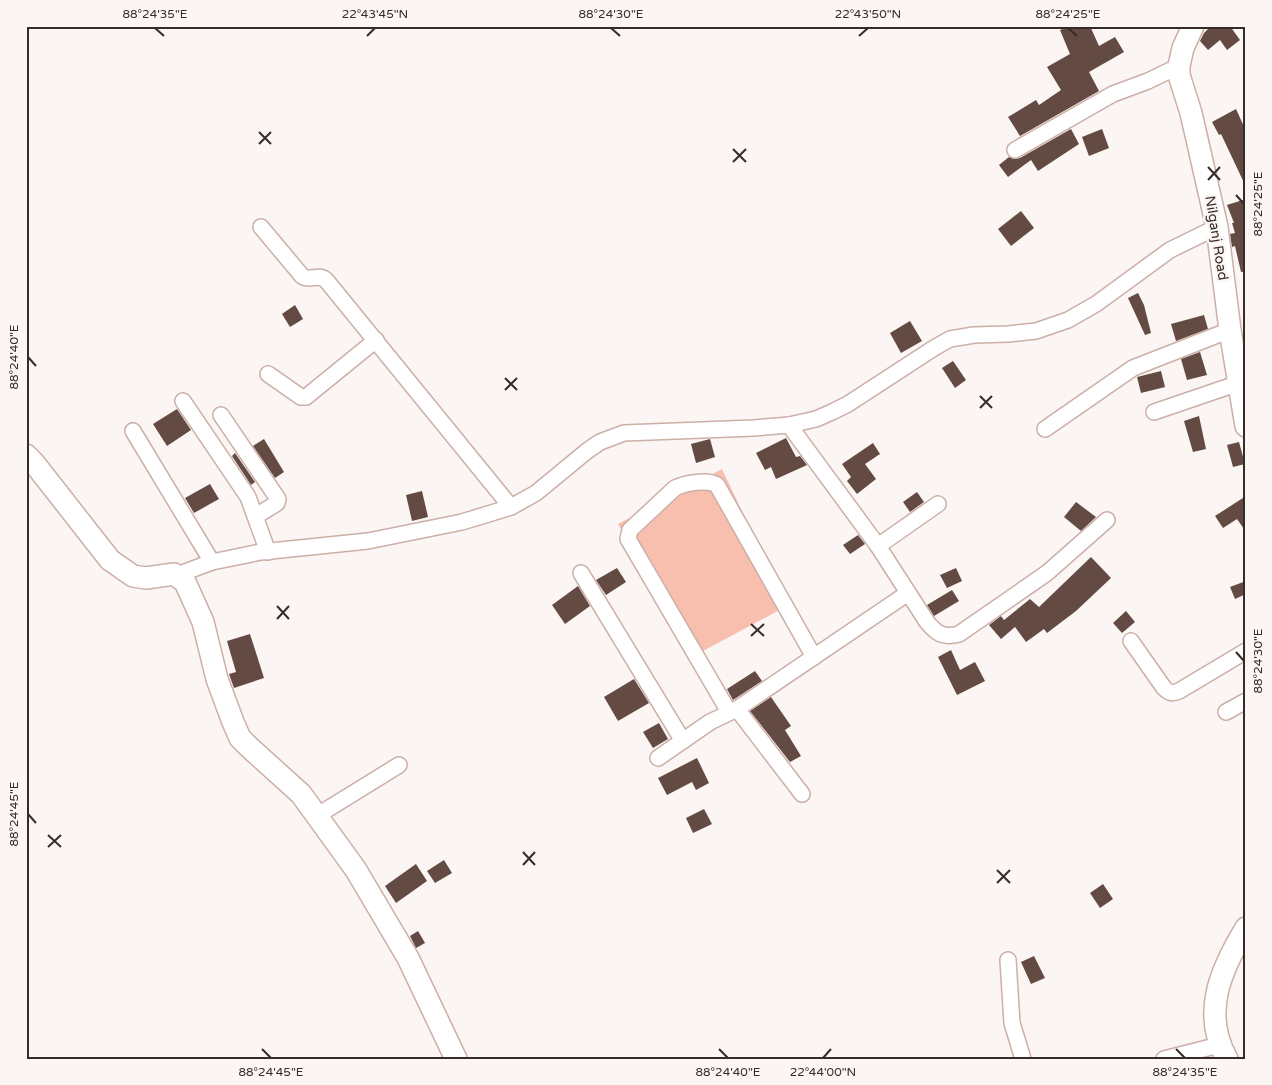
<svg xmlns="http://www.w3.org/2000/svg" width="1272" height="1085" font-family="'Varela Round',sans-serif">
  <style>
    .water { fill: #f8bfaf }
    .building { fill: #634a43 }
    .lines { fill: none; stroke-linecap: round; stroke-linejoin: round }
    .street-casing { stroke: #ccafa7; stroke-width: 18 }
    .secondary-casing { stroke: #ccafa7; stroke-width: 24 }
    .street { stroke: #fff; stroke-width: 15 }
    .secondary { stroke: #fff; stroke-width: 21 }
    .ticks { fill: none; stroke: #362b28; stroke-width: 2 }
    .labels { text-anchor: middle; stroke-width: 5; stroke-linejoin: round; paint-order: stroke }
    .street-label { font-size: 14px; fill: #362b28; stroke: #fbf5f3 }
    .neatline { fill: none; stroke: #362b28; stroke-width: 2 }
    .ticks-label { font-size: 12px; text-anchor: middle; fill: #362b28 }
  </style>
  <rect width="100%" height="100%" fill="#fbf5f3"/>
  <path class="water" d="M722 469 787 606 690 658 618 524Z"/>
  <g class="building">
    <path d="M1070 26H1090L1099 46 1115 37 1124 52 1089 72 1099 91 1020 136 1008 117 1036 100 1039 105 1061 90 1047 67 1070 54 1060 30Z"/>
    <path d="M1211 26H1230L1240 40 1227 50 1220 40 1208 50 1200 41 1204 33Z"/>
    <path d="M1236 109 1246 131V187L1221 134 1219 135 1212 122Z"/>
    <path d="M1071 129 1079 144 1038 171 1031 160 1008 177 999 165 1009 157 1014 159 1020 158Z"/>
    <path d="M1102 129 1109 148 1089 156 1082 137Z"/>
    <path d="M1246 199V271L1241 272 1235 246 1232 247 1230 234 1235 233 1232 223H1234L1227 205Z"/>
    <path d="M1021 211 1034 228 1011 246 998 229Z"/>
    <path d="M1138 293 1144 305 1151 333 1145 335 1128 298Z"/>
    <path d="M295 305 303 319 290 327 282 314Z"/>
    <path d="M1204 315 1208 329 1176 341 1171 324Z"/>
    <path d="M910 321 922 341 901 353 890 333Z"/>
    <path d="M1200 352 1207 375 1187 380 1181 359Z"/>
    <path d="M953 361 966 380 955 388 942 368Z"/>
    <path d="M1161 371 1165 387 1141 393 1137 377Z"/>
    <path d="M177 409 191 430 167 446 153 424Z"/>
    <path d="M1199 416 1206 449 1193 452 1184 421Z"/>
    <path d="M786 438 796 457 800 456 807 465 776 479 771 467 765 470 756 453Z"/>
    <path d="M264 439 284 472 275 478 253 446Z"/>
    <path d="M710 439 715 457 696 463 691 444Z"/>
    <path d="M1239 442 1245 464 1233 467 1227 445Z"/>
    <path d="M873 443 880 454 865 464 876 479 857 494 847 481 851 477 842 464Z"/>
    <path d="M235 453 255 482 251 485 232 456Z"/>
    <path d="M210 484 219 499 194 513 185 498Z"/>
    <path d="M422 491 428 517 412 521 406 495Z"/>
    <path d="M917 492 924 502 910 512 903 502Z"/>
    <path d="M1246 496V532L1237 519 1223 528 1215 516Z"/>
    <path d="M1076 502 1096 517 1081 531 1064 517Z"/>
    <path d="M858 535 865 544 850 554 843 545Z"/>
    <path d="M1091 557 1111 578 1076 611 1047 633 1044 629 1026 642 1015 627 1001 639 989 625 1001 616 1004 620 1030 599 1039 607Z"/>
    <path d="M617 568 626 582 606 595 596 580Z"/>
    <path d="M956 568 962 581 947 588 940 575Z"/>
    <path d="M1246 581V594L1235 599 1230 587Z"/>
    <path d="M578 586 590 606 565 624 552 605Z"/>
    <path d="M952 590 959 601 934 616 927 605Z"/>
    <path d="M1126 611 1135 622 1122 633 1113 623Z"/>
    <path d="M250 634 264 678 234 688 229 674 236 672 227 641Z"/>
    <path d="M951 650 960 670 975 662 985 681 957 695 938 657Z"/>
    <path d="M755 671 762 681 733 700 727 689Z"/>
    <path d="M634 679 649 703 618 721 604 697Z"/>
    <path d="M771 697 791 726 785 730 801 756 790 762 750 711Z"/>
    <path d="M659 723 668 739 653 748 643 732Z"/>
    <path d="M697 758 709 783 696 790 692 782 667 795 658 778Z"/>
    <path d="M704 809 712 824 693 833 686 818Z"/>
    <path d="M444 860 452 873 435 883 427 871Z"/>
    <path d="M416 864 427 881 396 903 385 886Z"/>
    <path d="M1103 884 1113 899 1100 908 1090 893Z"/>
    <path d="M418 931 425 943 416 948 410 936Z"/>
    <path d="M1034 956 1045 978 1031 984 1021 962Z"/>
  </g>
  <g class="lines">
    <defs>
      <g id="street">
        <path d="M1015 150 1113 94 1148 81 1179 66"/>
        <path d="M261 227 302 276C310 282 318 273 326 280L511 507"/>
        <path d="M268 374 301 397H306L376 340"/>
        <path d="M183 401 248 497 268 552"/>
        <path d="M1154 412 1239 383"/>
        <path d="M221 415 278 499 277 503 256 516"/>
        <path d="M789 425 878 546 927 622C937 634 943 638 959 634L1047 573 1107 520"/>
        <path d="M1045 429 1133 368 1230 330"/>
        <path d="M133 431 212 562"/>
        <path d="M878 546 938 504"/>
        <path d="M581 573 683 741"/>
        <path d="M177 575 212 562 261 552 368 541 462 522 511 507 536 493 587 451 600 442 624 433 754 428 789 425 816 419 832 412 848 404 934 348 950 339 974 335 1008 334 1036 331 1068 320 1096 304 1170 250 1217 227"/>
        <path d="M1131 641 1164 688C1169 693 1172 694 1179 691L1246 651"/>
        <path d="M737 709 802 794"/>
        <path d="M729 712 628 539 630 530 675 488C685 483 708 479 717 485L814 657"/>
        <path d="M1226 712 1246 701"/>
        <path d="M658 758 710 722 737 709 908 593"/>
        <path d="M318 815 399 765"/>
        <path d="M1008 960 1012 1023 1023 1059"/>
        <path d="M1164 1059 1219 1045"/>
      </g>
      <g id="secondary">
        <path d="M1193 26 1183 48 1179 66V75L1191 113 1217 227 1230 330 1246 426"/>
        <path d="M26 455 34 463 110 560 133 576 146 578 174 574 185 582 203 622 217 679 233 722 240 738 249 747 301 794 356 870 408 958 456 1059"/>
        <path d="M1227 1059C1201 1013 1221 969 1246 928"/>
      </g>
    </defs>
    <use href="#street" class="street-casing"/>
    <use href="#secondary" class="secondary-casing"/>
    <use href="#street" class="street"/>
    <use href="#secondary" class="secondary"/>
  </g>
  <path class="ticks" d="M155 28 164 36M611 28 620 36M1068 28 1077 36M367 36 375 28M859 36 868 28M259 132 271 144M259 144 271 132M733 149 746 162M733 162 746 149M1208 167 1220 180M1208 180 1220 167M1236 195 1244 204M28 357 36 366M505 378 517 390M505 390 517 378M980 396 992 408M980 408 992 396M277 606 289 619M277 619 289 606M751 624 764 636M751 636 764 624M1236 652 1244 661M28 814 36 823M48 835 61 847M48 847 61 835M523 852 535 865M523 865 535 852M997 870 1010 883M997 883 1010 870M262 1049 271 1058M719 1049 728 1058M1176 1049 1185 1058M823 1058 831 1049"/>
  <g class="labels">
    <g class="street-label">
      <text transform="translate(1217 238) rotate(81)" y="5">Nilganj Road</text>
    </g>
  </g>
  <rect width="1272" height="1085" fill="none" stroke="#fbf5f3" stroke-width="55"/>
  <rect x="28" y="28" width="1216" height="1030" class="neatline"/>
  <g class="ticks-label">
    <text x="155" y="18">88°24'35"E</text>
    <text x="375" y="18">22°43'45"N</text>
    <text x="611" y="18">88°24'30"E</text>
    <text x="868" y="18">22°43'50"N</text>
    <text x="1068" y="18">88°24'25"E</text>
    <text transform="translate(1258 204) rotate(-90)" y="4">88°24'25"E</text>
    <text transform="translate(14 357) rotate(-90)" y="4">88°24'40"E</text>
    <text transform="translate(1258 661) rotate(-90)" y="4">88°24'30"E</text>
    <text transform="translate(14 814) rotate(-90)" y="4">88°24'45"E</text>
    <text x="271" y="1076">88°24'45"E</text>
    <text x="728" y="1076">88°24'40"E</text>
    <text x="823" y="1076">22°44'00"N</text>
    <text x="1185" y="1076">88°24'35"E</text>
  </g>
</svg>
